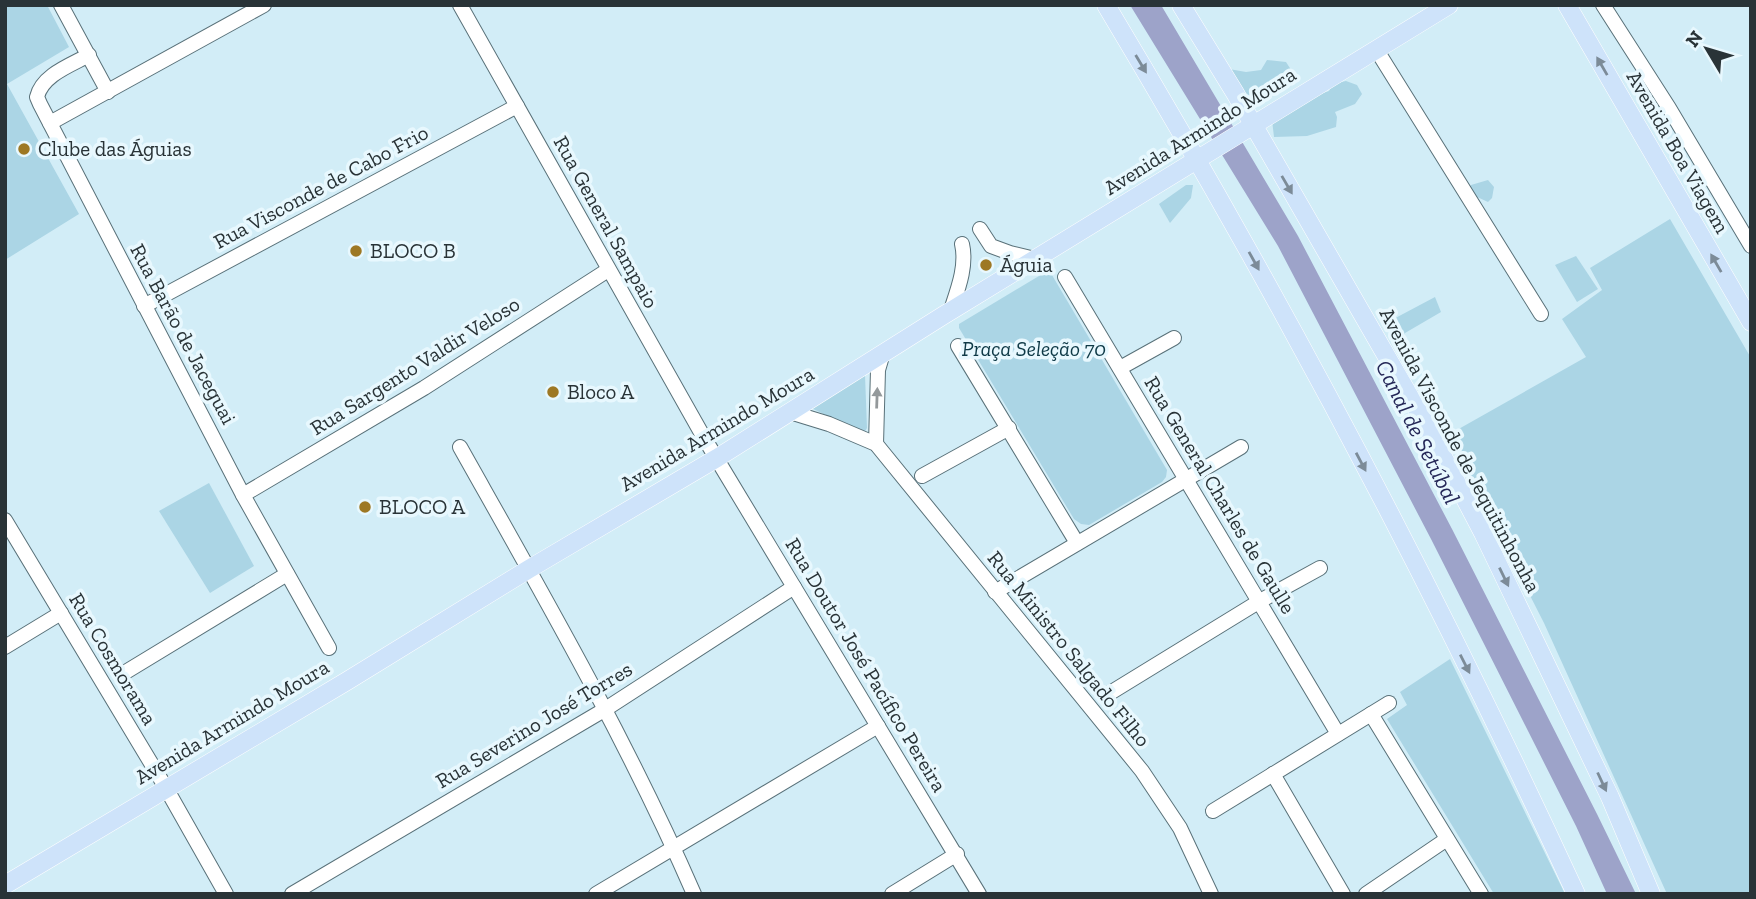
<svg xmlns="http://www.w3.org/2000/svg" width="1756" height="899" font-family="'Zilla Slab',serif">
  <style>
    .green { fill: #abd5e5 }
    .water { fill: #9da3c9 }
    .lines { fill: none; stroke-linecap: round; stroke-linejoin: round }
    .minor-casing { stroke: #597179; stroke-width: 16 }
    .major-casing { stroke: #fff; stroke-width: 19 }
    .minor { stroke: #fff; stroke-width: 14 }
    .major { stroke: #cee3fa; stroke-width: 18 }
    .oneway { fill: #7c8b98 }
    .oneway2 { fill: #94999b }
    .poi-dot { fill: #9d7824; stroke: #e8f8fe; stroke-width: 2.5 }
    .labels { text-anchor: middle; stroke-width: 7; stroke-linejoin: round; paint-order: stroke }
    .street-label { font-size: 21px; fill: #293337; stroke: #e8f8fe }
    .poi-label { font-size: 21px; fill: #293337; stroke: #e8f8fe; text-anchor: start }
    .park-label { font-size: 21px; font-style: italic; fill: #0e3946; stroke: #e8f8fe }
    .water-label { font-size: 23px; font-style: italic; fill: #252858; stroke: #e8f8fe }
  </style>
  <rect width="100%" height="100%" fill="#d2edf7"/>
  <g class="green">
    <path d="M5 5H47L69 47 7 84 79 214 5 260Z"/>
    <path d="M1267 60 1286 62 1297 79 1283 87 1277 82 1274 85 1276 94 1248 111 1229 69 1246 72 1261 70Z"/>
    <path d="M1346 81 1357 85 1362 94 1355 104 1335 112 1337 117 1336 127 1307 136 1274 137 1272 120 1311 97 1329 91 1332 84Z"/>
    <path d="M1488 180 1494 187 1492 198 1488 202 1475 196 1470 191 1471 185Z"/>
    <path d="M1186 185H1193L1191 198 1170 223 1159 204Z"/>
    <path d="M1670 219 1751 358V894H1667L1544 623 1448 435 1586 357 1562 319 1602 290 1590 268Z"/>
    <path d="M1576 256 1598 289 1577 302 1555 265Z"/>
    <path d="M1049 270 1167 470 1166 477 1162 482 1089 525 1081 524 1074 519 959 328V324Z"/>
    <path d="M1435 297 1441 312 1405 333 1404 339 1397 343 1386 323Z"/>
    <path d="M865 375 867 428 864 433 811 408Z"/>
    <path d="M209 483 254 566 210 593 159 511Z"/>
    <path d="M1450 659 1565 894H1494L1387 719 1407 705 1400 692Z"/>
  </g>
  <path class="water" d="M1130 5H1161L1298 236 1452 529 1597 814 1636 894H1607L1576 826 1431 539 1278 246Z"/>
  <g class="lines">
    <defs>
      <g id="minor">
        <path d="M61 5 108 92"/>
        <path d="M460 5 703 436 979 894"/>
        <path d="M1603 5 1669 108 1751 246"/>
        <path d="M1376 49 1541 314"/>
        <path d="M89 55C71 65 42 75 37 97L40 104 243 495 329 648"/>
        <path d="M50 123 264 5"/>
        <path d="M980 229 991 246 1010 253 1035 259"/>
        <path d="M1065 277 1338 734"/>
        <path d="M144 306 517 106"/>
        <path d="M951 310C958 289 967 266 962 244"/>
        <path d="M958 346 1077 543"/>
        <path d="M1120 368 1174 338"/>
        <path d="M790 412 829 424 876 444 1142 771 1180 828 1211 894"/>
        <path d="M876 444 878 370 883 353"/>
        <path d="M460 447C542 593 627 740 694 894"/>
        <path d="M922 476 1009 428"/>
        <path d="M243 495 424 388 608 270"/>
        <path d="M5 520 166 788 226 894"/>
        <path d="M995 592 1241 447"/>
        <path d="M5 647 61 613"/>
        <path d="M124 673 287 574"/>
        <path d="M1110 693 1260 601 1320 568"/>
        <path d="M1371 714 1481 894"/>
        <path d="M1273 774 1343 894"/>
        <path d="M1213 811 1389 703"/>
        <path d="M292 894 604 710 794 587"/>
        <path d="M596 894 878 726"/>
        <path d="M892 894 957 854"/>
        <path d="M1366 894 1447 839"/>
      </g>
      <g id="major">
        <path d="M1106 5C1278 292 1436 590 1576 894"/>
        <path d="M1181 5 1235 93 1429 430 1483 533 1610 797 1651 894"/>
        <path d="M1567 5 1751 322"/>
        <path d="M5 885 347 681 529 569 717 458 944 315 1449 5"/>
      </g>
    </defs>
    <use href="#minor" class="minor-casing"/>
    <use href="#major" class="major-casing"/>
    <use href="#minor" class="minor"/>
    <use href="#major" class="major"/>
  </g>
  <defs><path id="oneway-solid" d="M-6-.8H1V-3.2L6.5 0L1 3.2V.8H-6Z" transform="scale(1.75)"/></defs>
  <g class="oneway">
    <use href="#oneway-solid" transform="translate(1141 64) rotate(59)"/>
    <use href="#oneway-solid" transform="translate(1602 66) rotate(-120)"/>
    <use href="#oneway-solid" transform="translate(1287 185) rotate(60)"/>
    <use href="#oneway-solid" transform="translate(1254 261) rotate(61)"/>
    <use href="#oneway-solid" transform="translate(1716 263) rotate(-120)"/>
    <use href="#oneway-solid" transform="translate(1361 462) rotate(62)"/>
    <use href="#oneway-solid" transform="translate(1504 577) rotate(64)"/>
    <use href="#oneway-solid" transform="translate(1465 664) rotate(63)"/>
    <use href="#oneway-solid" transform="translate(1602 782) rotate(65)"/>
  </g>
  <use class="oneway2" href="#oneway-solid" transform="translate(877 398) rotate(-88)"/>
  <g class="poi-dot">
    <circle cx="24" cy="149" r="7"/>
    <circle cx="356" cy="251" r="7"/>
    <circle cx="986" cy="265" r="7"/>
    <circle cx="553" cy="392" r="7"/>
    <circle cx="365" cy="507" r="7"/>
  </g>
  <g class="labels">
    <g class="street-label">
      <text transform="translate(1200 131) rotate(-32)" y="7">Avenida Armindo Moura</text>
      <text transform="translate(1678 152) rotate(60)" y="7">Avenida Boa Viagem</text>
      <text transform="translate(321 187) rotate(-28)" y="7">Rua Visconde de Cabo Frio</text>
      <text transform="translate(606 222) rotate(61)" y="7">Rua General Sampaio</text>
      <text transform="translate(183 334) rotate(62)" y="7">Rua Barão de Jaceguai</text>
      <text transform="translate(415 366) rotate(-32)" y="7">Rua Sargento Valdir Veloso</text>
      <text transform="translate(717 429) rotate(-31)" y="7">Avenida Armindo Moura</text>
      <text transform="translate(1460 450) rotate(62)" y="7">Avenida Visconde de Jequitinhonha</text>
      <text transform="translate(1220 495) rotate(59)" y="7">Rua General Charles de Gaulle</text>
      <text transform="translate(1069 649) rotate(51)" y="7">Rua Ministro Salgado Filho</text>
      <text transform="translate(113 659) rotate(59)" y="7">Rua Cosmorama</text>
      <text transform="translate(866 665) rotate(59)" y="7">Rua Doutor José Pacífico Pereira</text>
      <text transform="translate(232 722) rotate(-31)" y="7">Avenida Armindo Moura</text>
      <text transform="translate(534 725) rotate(-31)" y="7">Rua Severino José Torres</text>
    </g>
    <g class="poi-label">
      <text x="38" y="156">Clube das Águias</text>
      <text x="370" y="258">BLOCO B</text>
      <text x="1000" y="272">Águia</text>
      <text x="567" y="399">Bloco A</text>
      <text x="379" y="514">BLOCO A</text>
    </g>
    <g class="park-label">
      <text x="1034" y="356">Praça Seleção 70</text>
    </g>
    <g class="water-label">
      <text transform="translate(1418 432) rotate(63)" y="8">Canal de Setúbal</text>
    </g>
  </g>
  <rect width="1756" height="899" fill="none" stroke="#293337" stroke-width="14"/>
  <g transform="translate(1707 49) rotate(308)" stroke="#e8f8fe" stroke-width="5" paint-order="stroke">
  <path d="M0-5L12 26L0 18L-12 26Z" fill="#293337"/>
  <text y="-10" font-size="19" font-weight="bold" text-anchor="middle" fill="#293337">N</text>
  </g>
</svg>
